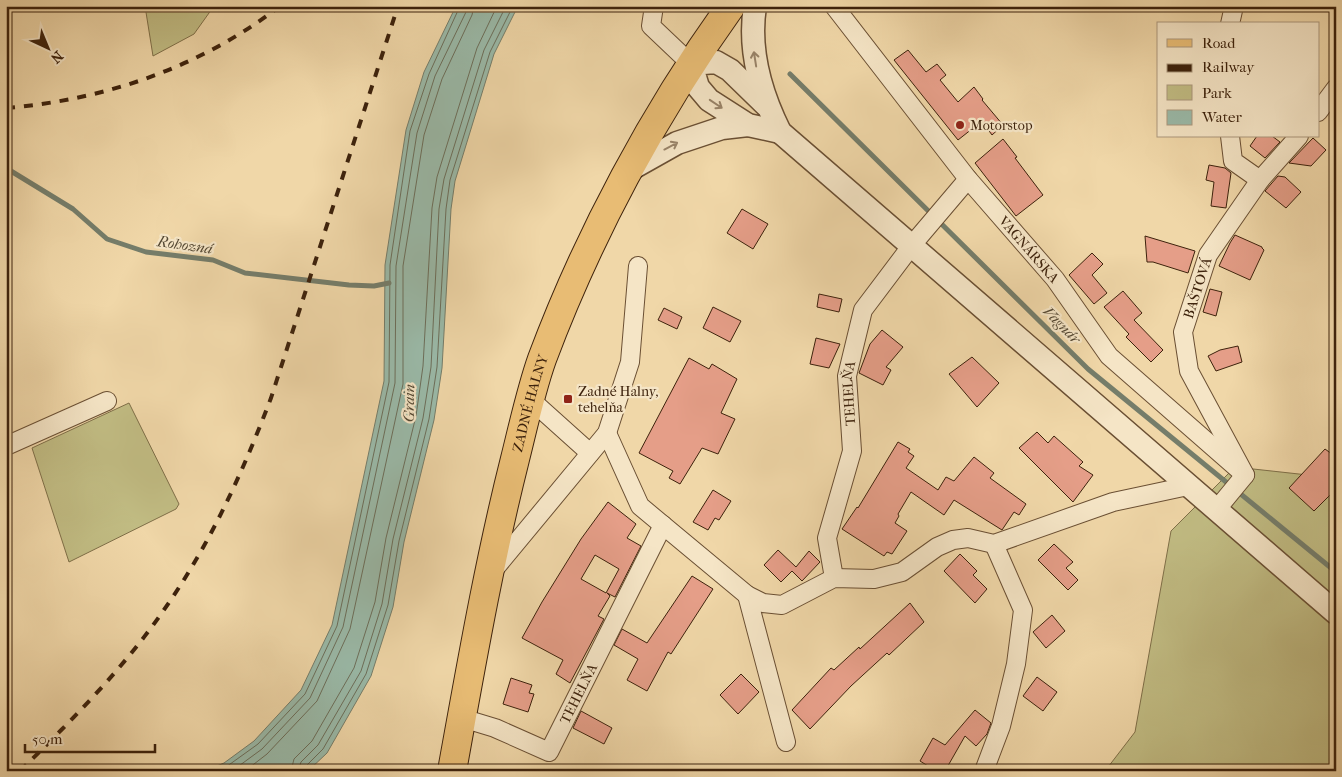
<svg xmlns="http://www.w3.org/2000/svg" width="1342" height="777" font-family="'IM FELL French Canon',serif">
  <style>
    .green { fill: #c1bc83; stroke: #7f6f48 }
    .water { fill: #9abaa9; stroke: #757d6a }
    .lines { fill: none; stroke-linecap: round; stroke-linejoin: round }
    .shore { stroke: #6c6e5a; stroke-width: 1 }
    .stream { stroke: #757d6a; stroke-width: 5 }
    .building { fill: #e59e88; stroke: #3d220c; fill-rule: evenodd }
    .minor-casing { stroke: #6a4f33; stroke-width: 20 }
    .tertiary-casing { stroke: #6a4f33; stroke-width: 25 }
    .primary-casing { stroke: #3d220c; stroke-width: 30 }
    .minor { stroke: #f5e5c6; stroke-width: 18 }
    .tertiary { stroke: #f5e5c6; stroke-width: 22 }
    .primary { stroke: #e8bc74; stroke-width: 28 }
    .rail { stroke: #3d220c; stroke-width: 4; stroke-dasharray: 9 9; stroke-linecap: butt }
    .oneway { stroke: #998469 }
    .poi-dot { fill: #8f2418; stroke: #f5e5c6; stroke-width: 2 }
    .labels { text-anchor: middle; stroke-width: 4.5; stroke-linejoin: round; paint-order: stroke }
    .poi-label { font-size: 14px; fill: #3d220c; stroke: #f5e5c6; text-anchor: start }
    .street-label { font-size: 14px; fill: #3d220c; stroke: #f5e5c6 }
    .water-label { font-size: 15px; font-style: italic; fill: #544833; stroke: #f5e5c6 }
  </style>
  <rect width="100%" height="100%" fill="#f0d7a8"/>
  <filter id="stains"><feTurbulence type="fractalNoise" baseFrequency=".004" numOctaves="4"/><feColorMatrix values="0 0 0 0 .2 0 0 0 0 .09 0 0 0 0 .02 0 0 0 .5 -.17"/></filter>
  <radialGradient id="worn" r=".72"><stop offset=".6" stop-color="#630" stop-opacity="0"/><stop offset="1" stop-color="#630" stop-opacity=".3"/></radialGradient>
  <g class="green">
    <path d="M145 6H214L194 34 153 56Z"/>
    <path d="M129 403 179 504 176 509 69 562 32 448Z"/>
    <path d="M1235 467 1317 476 1336 481V771H1105L1135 732 1171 531Z"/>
  </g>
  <path class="water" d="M456 6H518L494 54 455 181 451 209 442 368 434 420 404 542 393 607 371 676 327 753 308 771H205L224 763 254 741 301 690 332 625 384 381 385 265 406 130 424 72Z"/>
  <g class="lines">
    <g class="shore">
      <path d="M218 771 226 767 258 744 305 694 337 626 389 382 390 265 410 131 429 74 460 6"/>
      <path d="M232 771 262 749 310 698 343 627 395 383 396 266 417 133 435 76 466 12V6"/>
      <path d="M245 771 267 754 317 701 350 629 403 384V266L424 135 442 79 472 15 474 6"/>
      <path d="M291 771 294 759 312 741 354 668 375 602 386 538 416 416 423 366 432 208 437 177 477 48 497 6"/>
      <path d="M298 771 301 762 318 745 361 671 382 604 393 539 423 418 431 367 439 209 444 179 484 50 506 6"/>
      <path d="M305 771 306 766 323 749 366 674 388 605 399 541 429 419 437 367 446 209 450 180 490 52 513 6"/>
    </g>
    <g class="stream">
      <path d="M790 74 1088 369 1336 572"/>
      <path d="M6 168 73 209 107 239 146 252 213 260 245 273 349 285 374 286 389 283"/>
    </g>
  </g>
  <g class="building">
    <path d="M908 50 926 72 937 64 946 75 940 80 958 102 974 87 983 99 982 100 1003 125 992 135 982 121 958 140 894 60Z"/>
    <path d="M1257 136H1272L1280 142 1265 158 1250 146Z"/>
    <path d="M1313 138 1326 150 1311 166 1289 163Z"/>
    <path d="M1003 139 1017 157 1015 158 1043 195 1016 216 975 163Z"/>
    <path d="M1209 165 1225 168 1231 173 1226 208 1211 206 1214 182 1206 180Z"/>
    <path d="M1278 176 1285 177 1301 192 1286 208 1265 191Z"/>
    <path d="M742 209 768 224 753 249 727 233Z"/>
    <path d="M1235 235 1262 247V248L1264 250 1250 280 1219 266 1230 243Z"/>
    <path d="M1145 236 1195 251 1188 273 1153 262H1147Z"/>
    <path d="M1092 253 1103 264 1092 275 1107 293 1094 304 1069 275Z"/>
    <path d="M1210 289 1222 292 1216 316 1203 312Z"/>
    <path d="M1123 291 1142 313 1134 320 1163 350 1151 362 1126 337 1129 334 1104 307Z"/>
    <path d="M819 294 842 299 839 312 817 307Z"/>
    <path d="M713 307 741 321 730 342 703 328Z"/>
    <path d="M664 308 682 317 677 329 658 320Z"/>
    <path d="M882 330 903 347 886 367 891 370 883 385 859 373 870 344Z"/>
    <path d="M816 338 840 344 829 368 810 364Z"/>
    <path d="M1238 346 1242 362 1216 371 1208 356 1220 350Z"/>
    <path d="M972 357 999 383 977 407 949 374Z"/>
    <path d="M689 358 709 369 712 364 737 379 721 413 735 419 718 454 702 448 680 484 669 478 673 471 639 453Z"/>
    <path d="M1037 432 1048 443 1054 436 1083 462 1079 466 1093 475 1073 502 1019 448Z"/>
    <path d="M898 442 910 449 908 452 914 456 906 468 938 490 946 477 954 481 974 457 994 473 990 478 1026 504 1019 515 1014 512 1002 530 954 500 944 515 911 492 898 514 899 516 895 523 907 531 892 554 887 552 884 556 842 529 857 507 858 508Z"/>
    <path d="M1325 449 1336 457V489L1314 511 1289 488Z"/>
    <path d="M713 490 731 501 719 520 715 518 708 530 693 522Z"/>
    <path d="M608 502 636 524 627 538 641 546 615 597 607 593 610 596 598 616 604 619 570 683 556 674 563 660 522 638 542 602 581 539ZM595 555 619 569 606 593 581 579Z"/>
    <path d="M1054 544 1073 562 1066 568 1078 580 1068 590 1038 560Z"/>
    <path d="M778 550 796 567 809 551 820 562 802 581 792 571 781 582 764 565Z"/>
    <path d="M960 554 977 571 973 575 987 589 975 603 944 571Z"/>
    <path d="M692 576 713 589 671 654 668 652 647 691 627 680 638 659 614 645 622 629 647 643Z"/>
    <path d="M910 603 924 622 889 655 887 653 851 686 810 729 792 710 831 668 834 670 859 647 860 649Z"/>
    <path d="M1052 615 1065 631 1046 648 1033 632Z"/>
    <path d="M741 674 759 692 738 714 720 695Z"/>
    <path d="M1037 677 1057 692 1043 711 1023 696Z"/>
    <path d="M511 678 532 685 529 693 534 694 528 712 503 704Z"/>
    <path d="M975 710 991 723 987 734 976 746 965 736 945 771H936L920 761 933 738 945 745Z"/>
    <path d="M581 711 612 728 604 744 573 728Z"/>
  </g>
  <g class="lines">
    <defs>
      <g id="minor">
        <path d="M654 6 651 26 691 64"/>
        <path id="s1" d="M834 6 968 179 1055 279 1109 356 1245 475"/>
        <path d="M1230 24 1234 6"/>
        <path d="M1318 112 1336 88"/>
        <path d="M1230 136 1233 161 1260 180"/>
        <path d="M531 400 590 453"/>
        <path d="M607 433 640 506 747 595"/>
        <path d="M6 446 107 401"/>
        <path id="s2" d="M1217 509 1245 475 1189 371 1183 332 1208 255 1260 180 1299 136"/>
        <path d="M492 572 607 433 630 362 638 266"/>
        <path id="s3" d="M834 578 827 538 852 451 847 376 863 310 912 245 968 179"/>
        <path id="s4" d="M462 718 495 728 549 752 663 525"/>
        <path d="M786 742 747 595 763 603 782 605 834 578 874 579 902 572 937 547 953 540 968 538 994 544 1113 502 1188 486"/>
        <path d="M984 771 1001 726 1016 664 1023 610 994 544"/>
      </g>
      <g id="tertiary">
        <path d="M755 6C748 50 760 92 780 132L1336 613"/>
        <path d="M766 105 730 70 716 62 691 64 698 87 709 100 748 125 780 132"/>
        <path d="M629 170 677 143 722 128 748 125"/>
      </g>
      <g id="primary">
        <path id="s5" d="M452 771C471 666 489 562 515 459 523 427 531 390 542 359 588 236 654 113 731 6"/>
      </g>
    </defs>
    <use href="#minor" class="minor-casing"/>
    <use href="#tertiary" class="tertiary-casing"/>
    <use href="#primary" class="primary-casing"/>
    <use href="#minor" class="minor"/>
    <use href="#tertiary" class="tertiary"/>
    <use href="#primary" class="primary"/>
    <g class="rail">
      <path d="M6 108C105 100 201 67 280 6"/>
      <path d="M20 771C74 718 128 664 170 601 213 538 244 469 271 398L398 6"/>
    </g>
  </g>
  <defs><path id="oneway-shaft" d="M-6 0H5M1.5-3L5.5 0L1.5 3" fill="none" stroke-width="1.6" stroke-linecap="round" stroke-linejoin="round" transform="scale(1.25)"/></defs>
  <g class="oneway">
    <use href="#oneway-shaft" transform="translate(755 59) rotate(-99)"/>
    <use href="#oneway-shaft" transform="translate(716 104) rotate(34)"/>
    <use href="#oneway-shaft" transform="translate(671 146) rotate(-28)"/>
  </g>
  <g class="poi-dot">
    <circle cx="960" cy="125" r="5"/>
    <rect x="563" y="394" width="10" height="10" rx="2.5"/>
  </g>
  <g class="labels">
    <g class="poi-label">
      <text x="970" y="130">Motorstop</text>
      <text x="578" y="396">Zadné Halny,<tspan x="578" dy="16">tehelňa</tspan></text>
    </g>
    <g class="street-label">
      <text dy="5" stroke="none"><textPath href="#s1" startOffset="312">VAGNÁRSKA</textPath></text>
      <text dy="5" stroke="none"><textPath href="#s2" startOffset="248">BAŠTOVÁ</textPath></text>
      <text dy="5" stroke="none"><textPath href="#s3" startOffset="189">TEHELŇA</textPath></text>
      <text dy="5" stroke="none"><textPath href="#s5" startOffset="376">ZADNÉ HALNY</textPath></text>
      <text dy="5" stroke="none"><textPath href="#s4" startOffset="159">TEHELŇA</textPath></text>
    </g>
    <g class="water-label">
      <text transform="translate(185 245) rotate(8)" y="5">Rohozná</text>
      <text transform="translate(1062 325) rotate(45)" y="5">Vagnár</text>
      <text transform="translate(409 403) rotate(-89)" y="5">Grain</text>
    </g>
  </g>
  <rect width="1342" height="777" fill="none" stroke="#f0d7a8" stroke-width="25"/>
  <rect x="8" y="8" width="1327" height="762" fill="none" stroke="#3d220c" stroke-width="2.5"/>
  <rect x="12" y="12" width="1317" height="752" fill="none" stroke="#3d220c"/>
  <rect x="1157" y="22" width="162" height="115" fill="#f5e5c6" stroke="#ab977c"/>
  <rect x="1167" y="39" width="25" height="8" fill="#e8bc74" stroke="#ab977c"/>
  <text x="1202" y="48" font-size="15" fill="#3d220c">Road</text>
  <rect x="1167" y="64" width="25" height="8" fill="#3d220c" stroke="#ab977c"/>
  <text x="1202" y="72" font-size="15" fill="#3d220c">Railway</text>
  <rect x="1167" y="85" width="25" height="15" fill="#c1bc83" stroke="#ab977c"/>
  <text x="1202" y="98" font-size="15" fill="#3d220c">Park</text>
  <rect x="1167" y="110" width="25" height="15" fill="#9abaa9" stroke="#ab977c"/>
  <text x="1202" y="122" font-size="15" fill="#3d220c">Water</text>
  <g transform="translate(48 48) rotate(136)" stroke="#f5e5c6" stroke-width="4" paint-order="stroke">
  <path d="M0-4L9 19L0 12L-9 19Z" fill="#3d220c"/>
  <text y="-8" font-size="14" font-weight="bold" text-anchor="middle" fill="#3d220c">N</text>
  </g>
  <path d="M25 744v8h130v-8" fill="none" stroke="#3d220c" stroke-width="2.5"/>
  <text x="32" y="744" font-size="15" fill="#3d220c" stroke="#f5e5c6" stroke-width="4" paint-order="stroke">50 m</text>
  <rect width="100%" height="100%" filter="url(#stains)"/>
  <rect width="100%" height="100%" fill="url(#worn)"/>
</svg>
